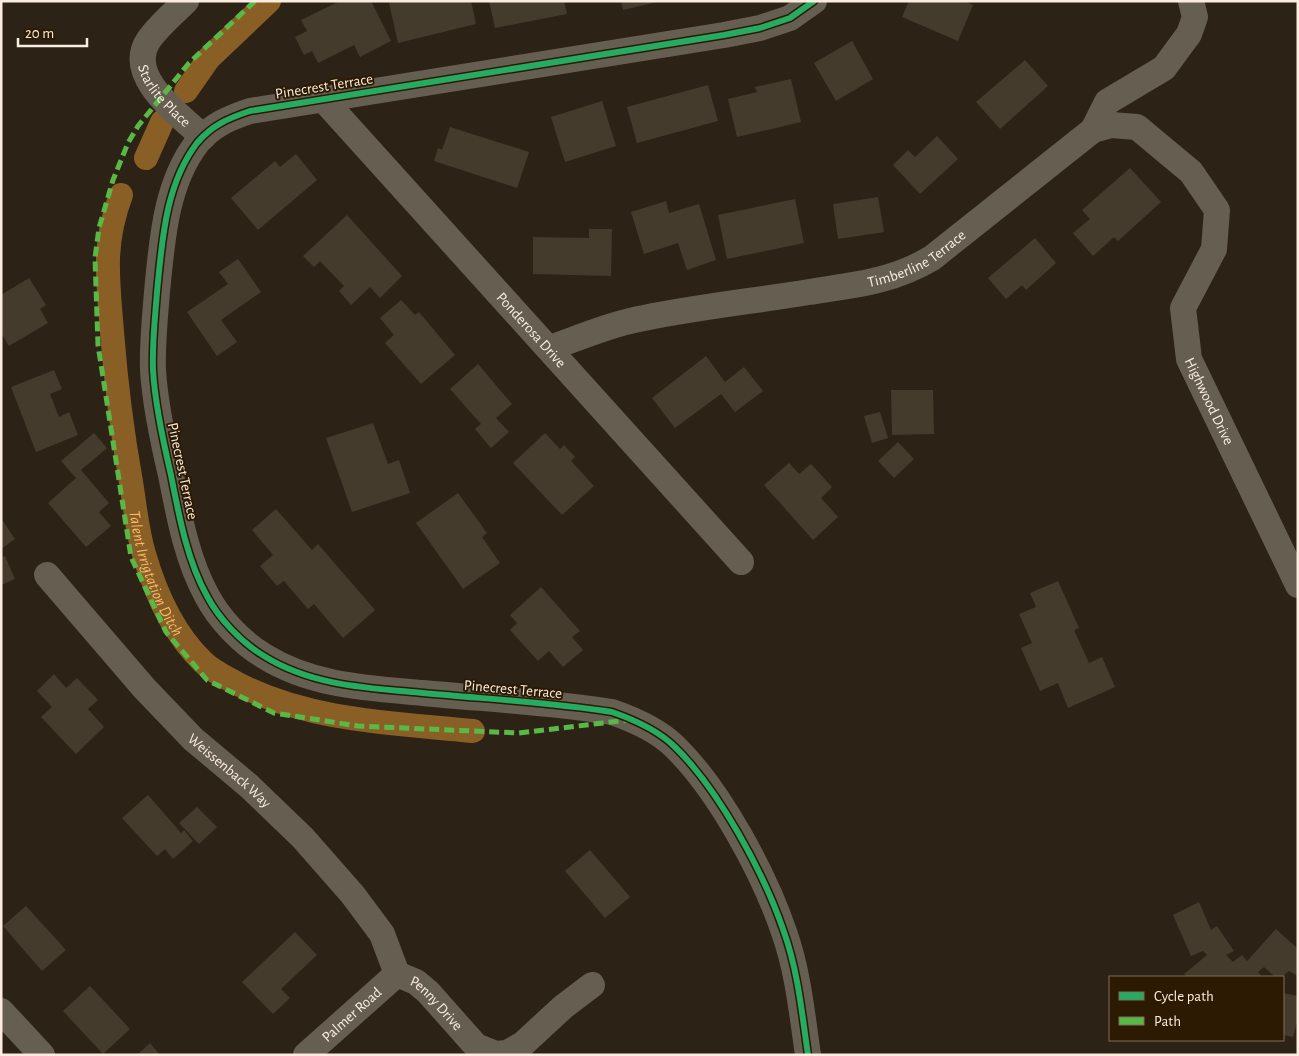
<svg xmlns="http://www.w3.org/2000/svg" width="1299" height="1056" font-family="'Alegreya Sans',sans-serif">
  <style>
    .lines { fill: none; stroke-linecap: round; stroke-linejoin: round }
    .canal { stroke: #8a5f25; stroke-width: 24 }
    .building { fill: #453b2c }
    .minor { stroke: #675e52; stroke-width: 26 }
    .quiet { stroke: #58b947; stroke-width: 5; stroke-dasharray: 10 5; stroke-linecap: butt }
    .cycleway-casing { stroke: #2c1a03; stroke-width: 9 }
    .cycleway { stroke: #26ab63; stroke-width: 6 }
    .labels { text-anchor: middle; stroke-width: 4; stroke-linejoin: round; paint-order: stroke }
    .street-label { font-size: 15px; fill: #faeddf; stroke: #2c1a03 }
    .water-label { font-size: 16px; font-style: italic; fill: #fbbb6c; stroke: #2c1a03 }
  </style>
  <rect width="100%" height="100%" fill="#2c2316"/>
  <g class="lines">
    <g class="canal">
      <path d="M186 91 209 58 269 1"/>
      <path d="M146 158 162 122"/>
      <path id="s1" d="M121 195C102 245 108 280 112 332 116 383 122 432 131 482 135 506 137 531 144 554 155 592 174 634 203 662 212 671 225 677 236 683 308 721 393 723 473 731"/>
    </g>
  </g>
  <g class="building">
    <path d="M340 1H371L391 41 360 57 354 45 318 63 312 51 304 55 295 37 307 31 301 20Z"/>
    <path d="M397 1H471L476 24 398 43 389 3Z"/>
    <path d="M489 1H564L567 14 495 28Z"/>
    <path d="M621 1H657V2L623 10Z"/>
    <path d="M909 1H964L973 5 958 41 902 17Z"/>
    <path d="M852 41 873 79 836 101 814 63Z"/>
    <path d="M1025 60 1048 86 1000 129 976 102Z"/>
    <path d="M791 79 801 122 737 137 728 99 757 92 755 87Z"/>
    <path d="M708 85 718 121 637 143 627 107Z"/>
    <path d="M602 101 616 146 565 162 551 117Z"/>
    <path d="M450 127 529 152 517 188 434 161 438 148 442 150Z"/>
    <path d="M937 136 958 159 920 194 893 165 908 150 915 157Z"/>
    <path d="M296 154 317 180 258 230 231 198 275 161 280 167Z"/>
    <path d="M1130 168 1161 202 1118 241 1114 237 1093 256 1073 233 1090 219 1082 210Z"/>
    <path d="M878 197 884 232 838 239 833 204Z"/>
    <path d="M795 199 804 243 727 259 718 215Z"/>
    <path d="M666 201 669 213 699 204 716 260 687 270 678 243 644 254 631 212Z"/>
    <path d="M347 215 402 276 380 298 370 287 351 305 339 291 344 286 320 261 314 267 303 256Z"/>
    <path d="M589 229H612L611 276 533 274V237L589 238Z"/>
    <path d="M1035 238 1056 263 1026 290 1022 285 1006 299 988 278Z"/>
    <path d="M238 259 261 292 221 320 237 342 217 356 187 312 228 284 219 272Z"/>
    <path d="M29 278 46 305 40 309 48 323 9 346 1 333V295Z"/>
    <path d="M401 300 415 315 419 312 455 355 421 384 385 343 394 335 380 318Z"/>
    <path d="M706 356 725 382 744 367 763 391 735 412 721 394 675 428 652 398Z"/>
    <path d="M478 364 512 404 496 418 509 432 491 448 475 429 481 424 450 389Z"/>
    <path d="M54 370 62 389 50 394 59 417 69 412 78 435 36 452 11 387Z"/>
    <path d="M891 390H933L934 434 892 435Z"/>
    <path d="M880 412 888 438 872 443 864 416Z"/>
    <path d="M373 423 388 464 399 460 410 493 352 512 326 438Z"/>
    <path d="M94 433 107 448 81 470 109 503 99 512 111 526 86 547 48 503 76 478 61 461Z"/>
    <path d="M545 433 560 449 564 445 575 457 571 461 594 486 562 515 513 463Z"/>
    <path d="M898 442 914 459 894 478 878 461Z"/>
    <path d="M789 463 799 474 811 464 832 487 821 498 838 517 813 540 764 485Z"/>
    <path d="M458 493 487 533 482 537 500 563 463 589 416 523Z"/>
    <path d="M276 509 312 550 318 544 375 610 343 638 314 604 308 609 284 581 277 586 260 566 273 555 252 530Z"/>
    <path d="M1 518 15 539 1 549Z"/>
    <path d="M5 556 15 579 1 585V558Z"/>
    <path d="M1058 581 1079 628 1074 630 1089 663 1102 657 1115 687 1068 708 1058 683 1040 691 1021 648 1032 643 1019 614 1036 607 1030 593Z"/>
    <path d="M541 587 580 631 572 637 583 650 563 667 549 651 538 661 510 630 517 623 510 615Z"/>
    <path d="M54 674 66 688 77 678 98 700 88 709 104 727 76 754 41 717 52 707 37 691Z"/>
    <path d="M148 795 181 833 184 830 193 841 173 859 165 849 157 856 122 818Z"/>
    <path d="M197 807 217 827 199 844 179 823Z"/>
    <path d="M590 850 630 897 605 918 565 871Z"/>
    <path d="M1199 902 1211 930 1217 926 1234 951 1226 955 1233 962 1242 955 1247 961 1276 929 1298 949V976L1289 971 1282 977H1275L1264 967 1258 972 1262 977H1188L1184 974 1207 955 1203 951 1191 956 1173 915Z"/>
    <path d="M26 906 66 950 42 971 3 926Z"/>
    <path d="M295 932 317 955 281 989 290 998 273 1014 242 982Z"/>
    <path d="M90 986 130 1029 103 1054 63 1011Z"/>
    <path d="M1283 993 1298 996V1019L1293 1037 1283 1035Z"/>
    <path d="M150 1043 160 1055H137Z"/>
  </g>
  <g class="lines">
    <g class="minor">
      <path id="s2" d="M186 1C173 14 158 26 148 41 125 77 181 116 203 137"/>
      <path id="s3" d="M323 99 741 562"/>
      <path d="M1093 130 1107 102 1164 68 1189 34 1195 17 1191 1"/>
      <path id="s4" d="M550 348C581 337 611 324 644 318 698 307 754 301 809 292 853 285 892 282 932 258L1093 130 1111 125 1137 127 1191 172 1217 210 1214 249 1183 308 1189 359 1298 585"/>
      <path id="s5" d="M47 575 145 689 193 739 249 786 303 838 353 895 382 934 397 974"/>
      <path id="s6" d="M397 974 416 982 428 992 476 1046 496 1054 507 1053 523 1044 563 1007 592 985"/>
      <path d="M1 1011 42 1055"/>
      <path id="s7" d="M306 1055 397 974"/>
      <path d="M808 1055C802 1014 798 971 784 932 764 873 719 790 675 747 658 730 635 720 612 712 550 702 486 699 423 693 368 688 312 686 264 656 242 643 219 619 207 596 187 560 179 516 171 475 163 441 155 405 153 370 152 344 155 318 157 292 162 242 165 185 197 143 212 125 229 118 250 111L724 35 760 28 790 18 814 1"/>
    </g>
    <path class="quiet" d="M255 1 189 63 138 126 128 143 113 180 99 228 95 258 98 345 131 557 166 632 207 680 274 713 358 726 519 733 628 720"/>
    <defs>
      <path id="cycleway" d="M808 1055C802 1014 798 971 784 932 764 873 719 790 675 747 658 730 635 720 612 712 550 702 486 699 423 693 368 688 312 686 264 656 242 643 219 619 207 596 187 560 179 516 171 475 163 441 155 405 153 370 152 344 155 318 157 292 162 242 165 185 197 143 212 125 229 118 250 111L724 35 760 28 790 18 814 1"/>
    </defs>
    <use href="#cycleway" class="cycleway-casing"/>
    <use href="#cycleway" class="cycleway"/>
  </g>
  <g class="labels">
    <g class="street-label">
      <text transform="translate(324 86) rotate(-9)" y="5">Pinecrest Terrace</text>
      <text dy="5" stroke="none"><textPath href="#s2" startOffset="118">Starlite Place</textPath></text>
      <text dy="5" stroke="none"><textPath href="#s4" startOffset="380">Timberline Terrace</textPath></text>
      <text dy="5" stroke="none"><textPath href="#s3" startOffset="311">Ponderosa Drive</textPath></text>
      <text dy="5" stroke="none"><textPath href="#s4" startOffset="965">Highwood Drive</textPath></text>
      <text transform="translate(183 471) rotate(78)" y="5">Pinecrest Terrace</text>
      <text transform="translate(513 689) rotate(5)" y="5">Pinecrest Terrace</text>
      <text dy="5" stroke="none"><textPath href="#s5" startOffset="268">Weissenback Way</textPath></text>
      <text dy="5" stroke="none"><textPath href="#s6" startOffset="50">Penny Drive</textPath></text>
      <text dy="5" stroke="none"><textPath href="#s7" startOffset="61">Palmer Road</textPath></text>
    </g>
    <g class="water-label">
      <text dy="6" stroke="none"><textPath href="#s1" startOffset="385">Talent Irrigtation Ditch</textPath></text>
    </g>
  </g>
  <rect width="1299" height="1056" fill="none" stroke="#faeddf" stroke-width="5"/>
  <rect x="1109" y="976" width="175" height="65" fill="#2c1a03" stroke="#7e6e5b"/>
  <rect x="1119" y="992" width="25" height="8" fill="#26ab63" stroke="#7e6e5b"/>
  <text x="1154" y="1001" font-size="15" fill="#faeddf">Cycle path</text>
  <rect x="1119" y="1017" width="25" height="8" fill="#58b947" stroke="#7e6e5b"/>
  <text x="1154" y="1026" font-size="15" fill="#faeddf">Path</text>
  <path d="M18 38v8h69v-8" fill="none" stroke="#faeddf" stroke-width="2.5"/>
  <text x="25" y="38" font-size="15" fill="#faeddf" stroke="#2c1a03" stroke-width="4" paint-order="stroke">20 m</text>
</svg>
